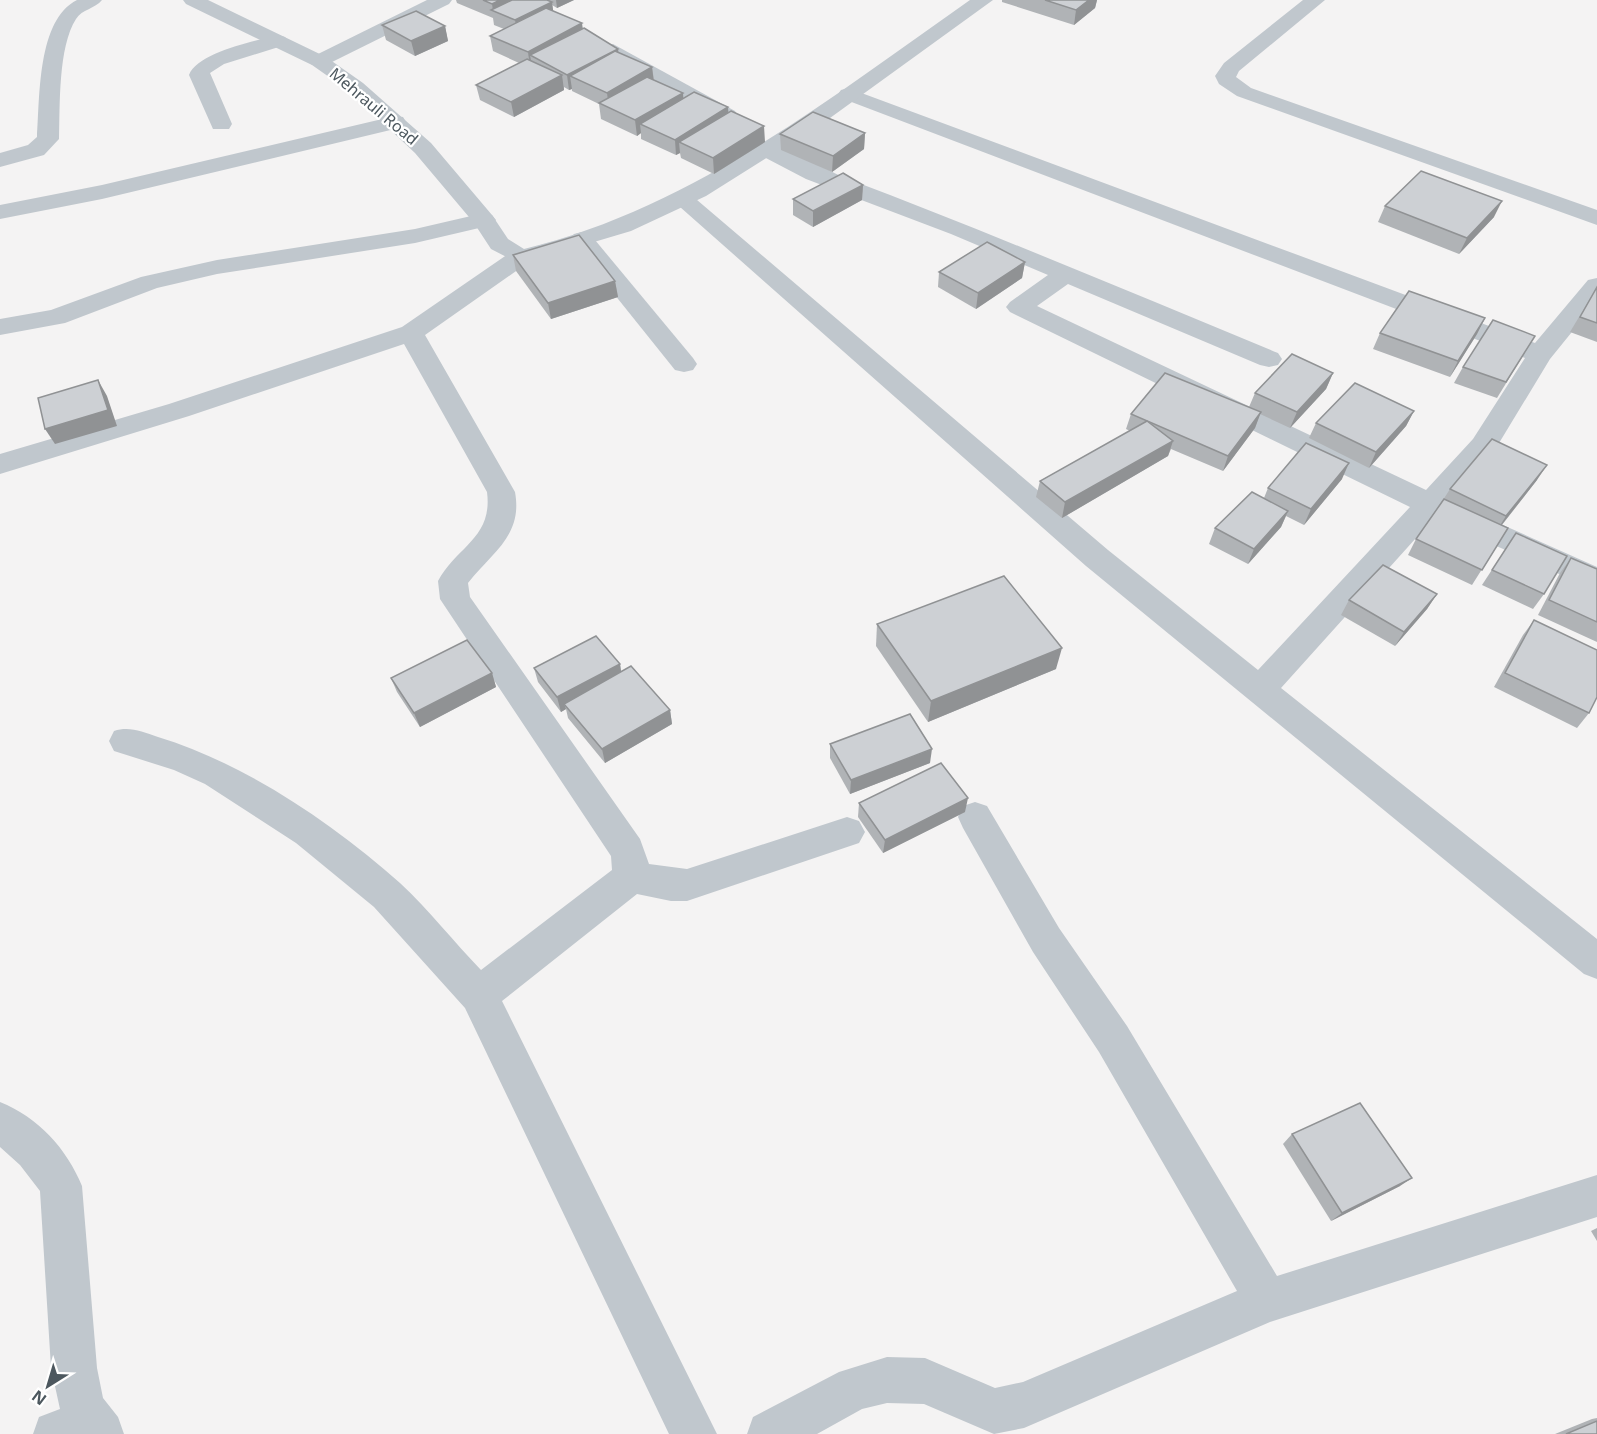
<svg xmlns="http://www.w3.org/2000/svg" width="1597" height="1434" font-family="'Noto Sans',sans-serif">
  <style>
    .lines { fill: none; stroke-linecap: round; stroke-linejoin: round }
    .minor { fill: #c0c7cd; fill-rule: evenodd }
    .tertiary { fill: #c0c7cd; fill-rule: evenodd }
    .wall { fill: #b0b3b6 }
    .shaded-wall { fill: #909294 }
    .building { fill: #cdd0d4; stroke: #909294; stroke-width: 1.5 }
    .labels { text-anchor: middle; stroke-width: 4.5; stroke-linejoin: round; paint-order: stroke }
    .far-street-label { font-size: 16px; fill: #4c575e; stroke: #fff }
  </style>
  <rect width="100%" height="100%" fill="#f4f3f3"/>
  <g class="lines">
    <g class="minor">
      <path d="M77 0H102C95 9 82 9 76 19 58 47 60 106 59 139L44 155 0 167V153L28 145 37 137C40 98 37 20 77 0Z"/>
      <path d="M427 0H452L449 4 326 65H312L309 61 312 57Z"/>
      <path d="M1303 0H1325L1239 71 1236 77 1251 88 1597 210V225L1237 96 1219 84 1215 76 1224 63Z"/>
      <path d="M278 35 285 37 288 41 285 45 224 64 210 73 232 124 229 129H213L189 75C198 52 255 41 278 35Z"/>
      <path d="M613 44 735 111 738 116 735 121H719L606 54 603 50 606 46Z"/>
      <path d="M848 88 1535 343 1588 280 1597 278V301L1550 359 1493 453 1449 501 1597 567V591L1434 518 1281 688 1597 939V979L1584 974 1086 566 671 199 674 194H690L1108 550 1258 670 1410 507 1010 312 1006 307 1010 302 1048 275 951 234 806 179 760 155 757 150 760 145C777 141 828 171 848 179 993 234 1135 294 1278 353L1282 359 1278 365 1269 367 1260 365 1068 284 1037 306 1426 490 1473 439 1525 358 841 98 838 94 841 90Z"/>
      <path d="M395 116 403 117 406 122 403 127 102 199 0 219V205L102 185Z"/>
      <path d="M484 213 492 215 496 220 492 225 415 243 217 274 157 288 65 323 0 335V319L51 310 141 277 217 260 415 229Z"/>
      <path d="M582 232 590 234 693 358 697 364 693 370 684 372 675 370 570 239 574 234Z"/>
      <path d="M520 250 529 252 532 257 529 262 425 335 515 492C523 536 492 552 468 583L470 597 640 839 649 864 687 869 847 817 859 821 865 832 859 843 687 901H671L637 894 502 1001 717 1434H669L465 1008 374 907 296 843 205 784 174 770 114 751 109 741 114 731C130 726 142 732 158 737 244 763 333 823 400 883 429 910 454 942 481 970L612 870 611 856 440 599 438 581C457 546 493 538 487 492L404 344 189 416 0 474V454L169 404 402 327 511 252Z"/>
      <path d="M975 802 987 806 1059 928 1127 1026 1277 1276 1597 1175V1217L1270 1322 1024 1428 994 1434 924 1404 887 1403 862 1409 817 1434H747L753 1417 839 1372 887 1357 925 1358 995 1388 1023 1382 1237 1291 1099 1052 1033 952 963 828 958 817 963 806Z"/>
      <path d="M0 1102C38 1117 67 1149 82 1186L97 1368 103 1398 118 1417 124 1434H33L39 1417 60 1409 51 1368 40 1191 20 1165 0 1147Z"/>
    </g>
    <path class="tertiary" d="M183 0H208L326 57 363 83 431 143 492 215 508 239 524 249C693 208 830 98 970 0H993L830 118 706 196 631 231 520 264 491 249 474 223 415 153 349 91 312 65 186 4Z"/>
  </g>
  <g class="wall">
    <path d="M456 0H574L557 8 552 5 553 11 583 28 618 53 652 67 654 80 683 98 729 113 765 142 714 174 681 158 680 153 676 155 641 139V133L637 136 601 119 599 104 572 91V89L569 90 564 87V90L514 117 480 100 476 85 519 63 493 51 490 36 504 29 494 25 493 18 457 3Z"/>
    <path d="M1002 0H1097L1095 8 1074 25 1002 2Z"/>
    <path d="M382 25 445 26 448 41 415 56 386 40Z"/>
    <path d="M865 133 864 149 832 172 781 150 780 134Z"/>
    <path d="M863 185 862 200 813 227 793 215V199Z"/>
    <path d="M1385 206 1494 217 1459 254 1378 222Z"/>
    <path d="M513 255 615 281 618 297 551 319 516 271Z"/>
    <path d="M1025 262 1022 278 976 309 938 287 939 272Z"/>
    <path d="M1597 287V342L1570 332Z"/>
    <path d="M1485 318 1477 334 1450 377 1373 349 1380 333Z"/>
    <path d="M1535 336 1497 398 1454 383 1463 367Z"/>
    <path d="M1333 373 1326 389 1290 428 1260 414 1255 428 1223 471 1171 449 1168 456 1062 518 1036 497 1040 481 1130 431 1126 429 1131 414 1249 407 1255 393Z"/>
    <path d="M1414 411 1406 426 1369 468 1309 438 1316 423Z"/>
    <path d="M1342 479 1304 525 1286 516 1281 527 1248 564 1209 544 1215 528 1264 498 1268 488Z"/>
    <path d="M1537 480 1502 525 1508 528 1472 585 1408 555 1416 539 1443 500 1450 489Z"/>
    <path d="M1516 533 1544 594 1533 609 1482 585Z"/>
    <path d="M1571 558 1597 569V642L1538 615 1560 573Z"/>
    <path d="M1437 594 1427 609 1395 646 1341 615 1349 600Z"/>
    <path d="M1534 620 1589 713 1577 728 1494 687 1523 635Z"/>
    <path d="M877 624 1056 669 928 722 876 646Z"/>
    <path d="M620 664 621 672 670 710 672 724 605 763 568 718 566 709 561 712 538 682 534 668Z"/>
    <path d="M492 673 496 687 420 727 397 692 391 678Z"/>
    <path d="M830 744 930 763 850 794 830 758Z"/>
    <path d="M859 803 965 812 883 853 858 817Z"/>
    <path d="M1292 1134 1400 1186 1331 1221 1283 1144Z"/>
    <path d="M1597 1228V1241L1591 1231Z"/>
    <path d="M1597 1418V1434H1555L1592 1419Z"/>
  </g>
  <g class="shaded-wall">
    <path d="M500 0H523L493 11 492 4Z"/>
    <path d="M556 0H574L557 8Z"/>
    <path d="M1089 0H1097L1095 8 1074 25 1076 10Z"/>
    <path d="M552 2 554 17 518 35 515 20Z"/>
    <path d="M582 23 584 38 530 55 532 66 530 67 528 52Z"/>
    <path d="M445 26 448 41 415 56 411 41Z"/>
    <path d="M618 49 620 64 570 76 572 89 569 90 567 75Z"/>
    <path d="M652 67 654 83 609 108 607 93Z"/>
    <path d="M562 75 564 90 514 117 511 102Z"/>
    <path d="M683 93 684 108 640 124 641 133 637 136 635 120Z"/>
    <path d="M728 107 729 122 679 142 680 153 676 155 675 140Z"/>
    <path d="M764 126 765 142 714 174 713 158Z"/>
    <path d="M865 133 864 149 832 172 833 156Z"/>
    <path d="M863 185 862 200 813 227V211Z"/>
    <path d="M1502 201 1494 217 1459 254 1467 238Z"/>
    <path d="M1025 262 1022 278 976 309 978 293Z"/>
    <path d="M615 281 618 297 551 319 548 303Z"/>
    <path d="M1485 318 1477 334 1450 377 1458 361Z"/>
    <path d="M1333 373 1326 389 1290 428 1297 412Z"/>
    <path d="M98 380 107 396 117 426 55 444 45 429Z"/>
    <path d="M1414 411 1406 426 1369 468 1376 452Z"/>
    <path d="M1261 412 1255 428 1223 471 1228 456Z"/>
    <path d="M1173 441 1168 456 1062 518 1065 502Z"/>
    <path d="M1349 463 1342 479 1304 525 1311 509Z"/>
    <path d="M1547 465 1537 480 1496 532 1506 516Z"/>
    <path d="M1288 511 1281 527 1248 564 1254 549Z"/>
    <path d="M1437 594 1427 609 1395 646 1404 632Z"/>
    <path d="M1062 648 1056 669 928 722 931 701Z"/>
    <path d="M620 664 622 678 564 704 566 709 561 712 557 697Z"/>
    <path d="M492 673 496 687 420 727 414 713Z"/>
    <path d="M670 710 672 724 605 763 602 749Z"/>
    <path d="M932 749 930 763 850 794 851 780Z"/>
    <path d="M968 798 965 812 883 853 885 840Z"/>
    <path d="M1412 1178 1400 1186 1331 1221 1342 1213Z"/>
  </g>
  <g class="building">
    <path d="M483 0H500L492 4Z"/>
    <path d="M512 0H547L552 2 515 20 491 10Z"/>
    <path d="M1045 0H1089L1076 10Z"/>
    <path d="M546 8 582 23 528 52 490 36Z"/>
    <path d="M416 11 445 26 411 41 382 25Z"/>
    <path d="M584 28 618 49 567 75 530 55Z"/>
    <path d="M615 51 652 67 607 93 570 76Z"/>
    <path d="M527 59 562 75 511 102 476 85Z"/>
    <path d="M647 77 683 93 635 120 599 103Z"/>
    <path d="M694 92 728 107 675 140 640 124Z"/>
    <path d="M731 111 764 126 713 158 679 142Z"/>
    <path d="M813 112 865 133 833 156 780 134Z"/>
    <path d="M1421 171 1502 201 1467 238 1385 206Z"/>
    <path d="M843 173 863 185 813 211 793 199Z"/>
    <path d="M579 235 615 281 548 303 513 255Z"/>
    <path d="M987 242 1025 262 978 293 939 272Z"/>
    <path d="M1597 287V323L1580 317Z"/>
    <path d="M1409 291 1485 318 1458 361 1380 333Z"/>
    <path d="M1493 320 1535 336 1506 382 1463 367Z"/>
    <path d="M1292 354 1333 373 1297 412 1255 393Z"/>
    <path d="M1165 373 1261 412 1228 456 1131 414Z"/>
    <path d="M98 380 108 410 45 429 38 398Z"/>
    <path d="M1355 383 1414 411 1376 452 1316 423Z"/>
    <path d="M1147 421 1173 441 1065 502 1040 481Z"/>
    <path d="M1492 439 1547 465 1506 516 1450 489Z"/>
    <path d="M1306 443 1349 463 1311 509 1268 488Z"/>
    <path d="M1252 492 1288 511 1254 549 1215 528Z"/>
    <path d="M1444 499 1508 528 1482 570 1416 539Z"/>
    <path d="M1516 533 1567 556 1544 594 1492 570Z"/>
    <path d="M1571 558 1597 569V622L1549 600Z"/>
    <path d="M1383 565 1437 594 1404 632 1349 600Z"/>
    <path d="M1004 576 1062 648 931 701 877 624Z"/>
    <path d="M1534 620 1597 650V697L1589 713 1505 673Z"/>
    <path d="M596 636 620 664 557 697 534 668Z"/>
    <path d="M467 640 492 673 414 713 391 678Z"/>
    <path d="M631 666 670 710 602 749 564 704Z"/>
    <path d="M910 714 932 749 851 780 830 744Z"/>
    <path d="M941 763 968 798 885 840 859 803Z"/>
    <path d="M1360 1103 1412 1178 1342 1213 1292 1134Z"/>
    <path d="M1597 1421V1434H1566Z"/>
  </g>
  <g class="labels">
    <g class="far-street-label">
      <text transform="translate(374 106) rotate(40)" y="6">Mehrauli Road</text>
    </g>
  </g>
  <g transform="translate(48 1386) rotate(217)" stroke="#ffffff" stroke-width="4.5" paint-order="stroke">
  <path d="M0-4.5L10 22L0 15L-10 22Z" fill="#4c575e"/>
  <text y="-9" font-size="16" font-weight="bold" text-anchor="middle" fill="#4c575e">N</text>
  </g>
</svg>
